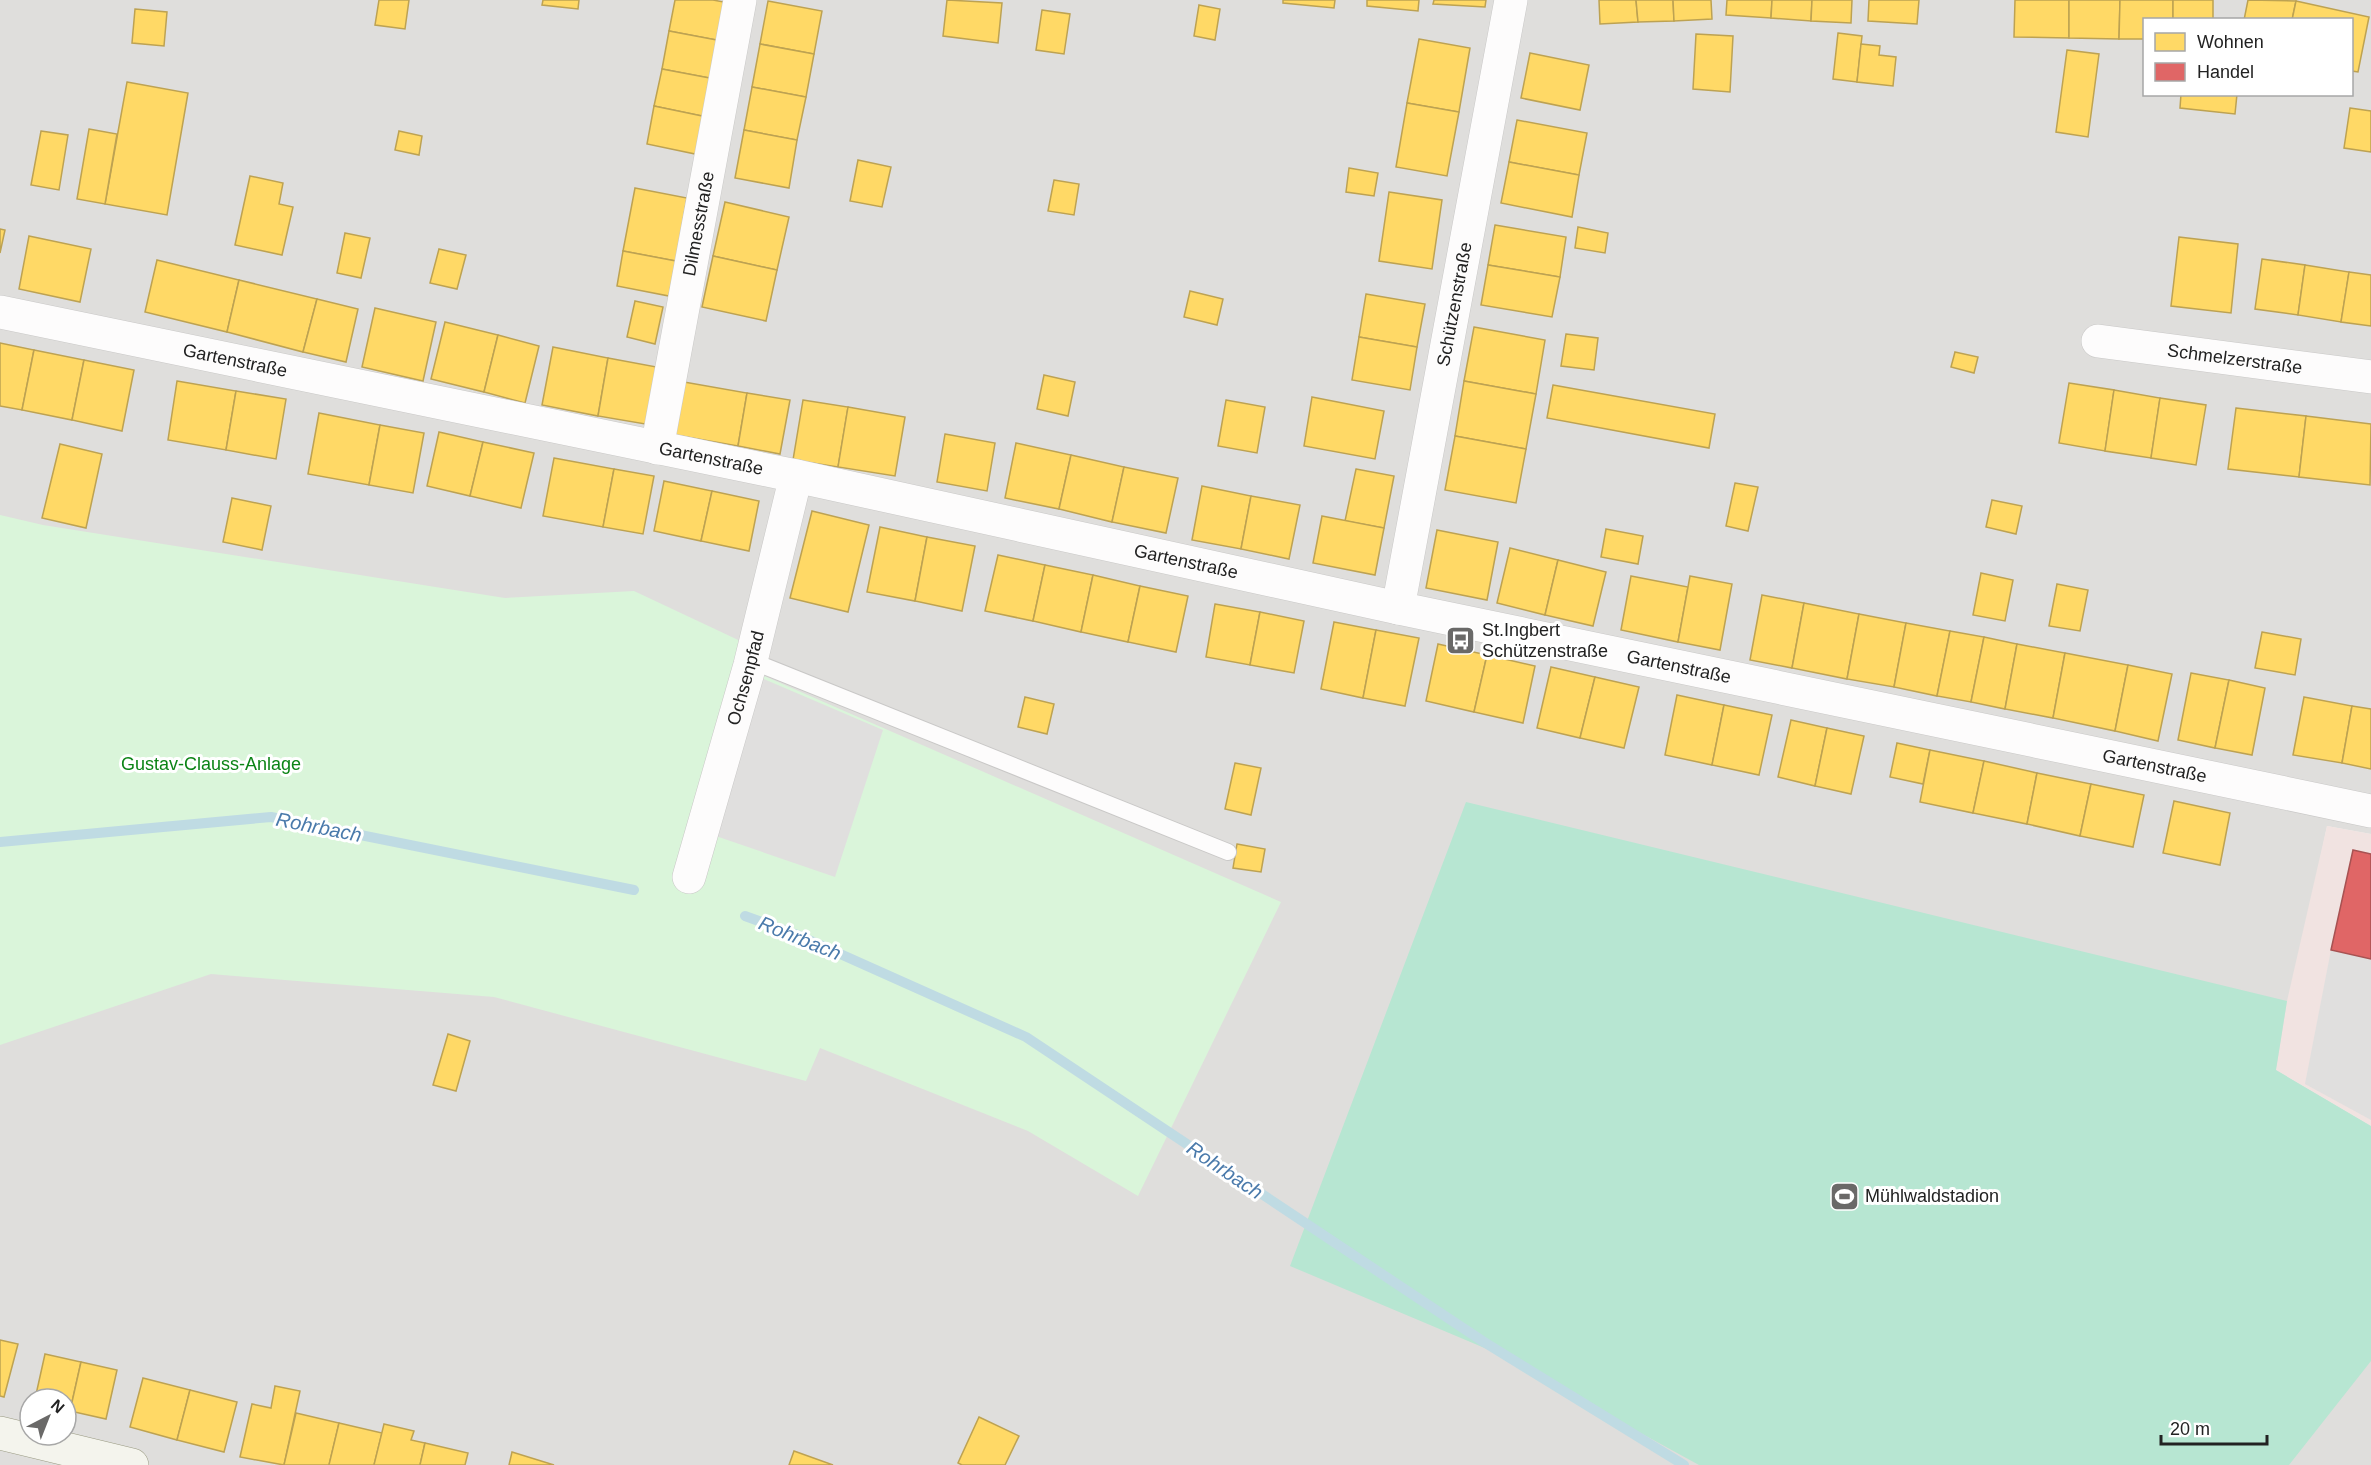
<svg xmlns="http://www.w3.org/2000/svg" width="2371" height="1465" font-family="Helvetica,sans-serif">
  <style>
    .residential { fill: #dfdedc; fill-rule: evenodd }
    .commercial { fill: #f1e3e1 }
    .park { fill: #daf5da }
    .pitch { fill: #b7e6d2 }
    .parking { fill: #e0dfde }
    .homes { fill: #ffd966; stroke: #bda252; stroke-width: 1.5 }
    .shops { fill: #e06666; stroke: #a75252; stroke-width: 1.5 }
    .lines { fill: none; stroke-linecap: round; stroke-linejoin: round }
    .stream { stroke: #bfdbe3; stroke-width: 10 }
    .service-casing { stroke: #c9c8c7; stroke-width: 18 }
    .minor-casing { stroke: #c9c8c7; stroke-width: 34 }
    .secondary-casing { stroke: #999a82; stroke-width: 34 }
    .service { stroke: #fdfcfc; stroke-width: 16 }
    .minor { stroke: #fdfcfc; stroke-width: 33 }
    .secondary { stroke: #f4f4ed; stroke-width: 33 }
    .labels { text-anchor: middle; stroke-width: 6; stroke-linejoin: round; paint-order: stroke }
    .street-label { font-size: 18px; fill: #222; stroke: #fff }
    .poi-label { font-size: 18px; fill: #222; stroke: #fff; text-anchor: start }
    .park-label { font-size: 18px; fill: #0c8416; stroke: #fff }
    .water-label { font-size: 20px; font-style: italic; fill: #4a7aab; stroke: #fff }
  </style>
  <rect width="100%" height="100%" fill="#f0eeeb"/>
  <path class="residential" d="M0 0H2371V834L2327 826 2276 1070 2371 1126V1465H0ZM2144 20H2352V94H2144ZM30 1399H66V1435H30Z"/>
  <path class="commercial" d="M2327 826 2371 834V1126L2276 1070 2287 1001Z"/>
  <path class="park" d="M0 515 43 525 505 598 634 591 751 646 744 667 1281 902 1138 1196 1028 1131 820 1048 806 1081 494 997 211 974 0 1045Z"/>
  <path class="pitch" d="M1466 802 2287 1001 2276 1070 2371 1126V1361L2289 1465H1699L1487 1349 1290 1266Z"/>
  <g class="parking">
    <path d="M752 674 883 730 835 877 707 833Z"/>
    <path d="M2331 950 2371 959V1120L2305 1084Z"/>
  </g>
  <g class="homes">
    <path d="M379 0H409L405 29 375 25Z"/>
    <path d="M543 0H579L578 9 542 5Z"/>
    <path d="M675 0H713L729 3 722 41 669 31Z"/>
    <path d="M947 0 1002 3 998 43 943 36Z"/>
    <path d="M1283 0H1335L1334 8 1283 3Z"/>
    <path d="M1367 0H1419L1418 11 1367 6Z"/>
    <path d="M1434 0H1486L1485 7 1433 4Z"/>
    <path d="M1599 0H1636L1638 22 1600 24Z"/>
    <path d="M1636 0H1673L1674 21 1638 22Z"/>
    <path d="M1673 0H1711L1712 19 1674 21Z"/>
    <path d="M1727 0H1772L1771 18 1726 15Z"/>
    <path d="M1772 0H1812L1811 21 1771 18Z"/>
    <path d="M1812 0H1852L1851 23 1811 21Z"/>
    <path d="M1869 0H1919L1917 24 1868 21Z"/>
    <path d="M2015 0H2069V38L2014 37Z"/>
    <path d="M2069 0H2120L2119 39 2069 38Z"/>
    <path d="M2120 0H2173V20H2144V39H2119Z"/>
    <rect x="2173" y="0" width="40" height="20"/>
    <path d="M2248 0 2296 1 2292 20H2244Z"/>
    <path d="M768 1 822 11 814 54 760 44Z"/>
    <path d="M2296 1 2369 17 2358 72 2352 71V20H2292Z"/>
    <path d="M1199 5 1220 9 1215 40 1194 36Z"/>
    <path d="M135 9 167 12 164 46 132 43Z"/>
    <path d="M1042 10 1070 14 1064 54 1036 50Z"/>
    <path d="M669 31 722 41 715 79 662 69Z"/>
    <path d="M1838 33 1862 36 1857 82 1833 79Z"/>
    <path d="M1696 34 1733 36 1730 92 1693 89Z"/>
    <path d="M1419 39 1470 48 1459 112 1407 103Z"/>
    <path d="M760 44 814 54 806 97 752 87Z"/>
    <path d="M1861 44 1880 46 1879 55 1896 57 1893 86 1857 82Z"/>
    <path d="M2067 50 2099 54 2088 137 2056 132Z"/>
    <path d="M1530 53 1589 65 1580 110 1521 98Z"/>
    <path d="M662 69 715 79 707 117 654 106Z"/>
    <path d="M127 82 188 93 167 215 105 204Z"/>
    <path d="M752 87 806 97 797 140 744 130Z"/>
    <path d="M2181 94H2237L2235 114 2180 108Z"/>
    <path d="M1407 103 1459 112 1447 176 1396 167Z"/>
    <path d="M654 106 707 117 700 155 647 144Z"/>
    <path d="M2350 108 2371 111V152L2344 148Z"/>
    <path d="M1517 120 1587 133 1579 175 1509 162Z"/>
    <path d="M89 129 117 134 105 204 77 199Z"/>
    <path d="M744 130 797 140 789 188 735 178Z"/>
    <path d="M41 131 68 135 59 190 31 185Z"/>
    <path d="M399 131 422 136 419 155 395 150Z"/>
    <path d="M858 160 891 167 882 207 850 201Z"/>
    <path d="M1509 162 1579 175 1572 217 1501 203Z"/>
    <path d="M1349 168 1378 173 1374 196 1346 192Z"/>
    <path d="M250 176 283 183 279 204 293 207 282 255 235 245Z"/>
    <path d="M1054 180 1079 184 1074 215 1048 211Z"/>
    <path d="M635 188 687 198 676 261 623 251Z"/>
    <path d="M1389 192 1442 200 1432 269 1379 261Z"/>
    <path d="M725 202 789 217 777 270 713 256Z"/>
    <path d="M1495 225 1566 237 1560 277 1488 265Z"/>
    <path d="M1578 227 1608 233 1605 253 1575 248Z"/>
    <path d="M0 229 5 230 0 253Z"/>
    <path d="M345 233 370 238 361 278 337 273Z"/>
    <path d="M29 236 91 249 80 302 19 289Z"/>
    <path d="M2179 237 2238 244 2231 313 2171 306Z"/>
    <path d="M439 249 466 255 457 289 430 283Z"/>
    <path d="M623 251 676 261 669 296 617 286Z"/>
    <path d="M713 256 777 270 766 321 702 307Z"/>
    <path d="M2262 259 2305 265 2298 315 2255 309Z"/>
    <path d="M157 260 239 280 227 332 145 312Z"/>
    <path d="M1488 265 1560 277 1552 317 1481 305Z"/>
    <path d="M2305 265 2349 272 2341 322 2298 315Z"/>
    <path d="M2349 272 2371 275V326L2341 322Z"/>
    <path d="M239 280 317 299 303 352 227 332Z"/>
    <path d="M1190 291 1223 299 1217 325 1184 317Z"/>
    <path d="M1366 294 1425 304 1417 347 1359 337Z"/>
    <path d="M317 299 358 309 346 362 303 352Z"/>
    <path d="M635 301 663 307 655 344 627 337Z"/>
    <path d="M375 308 436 322 423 381 362 367Z"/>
    <path d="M445 322 498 335 484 392 431 379Z"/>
    <path d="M1474 327 1545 340 1536 394 1464 381Z"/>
    <path d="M1566 334 1598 338 1594 370 1561 366Z"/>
    <path d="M498 335 539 346 525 403 484 392Z"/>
    <path d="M1359 337 1417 347 1410 390 1352 380Z"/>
    <path d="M0 343 34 350 22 410 0 406Z"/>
    <path d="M553 347 608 358 598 416 542 405Z"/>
    <path d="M34 350 84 360 72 420 22 410Z"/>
    <path d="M1955 352 1978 357 1974 373 1951 367Z"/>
    <path d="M608 358 662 368 651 425 598 416Z"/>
    <path d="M84 360 134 370 122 431 72 420Z"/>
    <path d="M1044 375 1075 382 1068 416 1037 409Z"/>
    <path d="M177 381 236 391 226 450 168 440Z"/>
    <path d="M1464 381 1536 394 1526 449 1455 436Z"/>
    <path d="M684 382 747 393 738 446 675 435Z"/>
    <path d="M2069 383 2114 390 2105 451 2059 443Z"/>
    <path d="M1553 385 1715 414 1709 448 1547 418Z"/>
    <path d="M2114 390 2160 398 2151 458 2105 451Z"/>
    <path d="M236 391 286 399 276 459 226 450Z"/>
    <path d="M747 393 790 400 780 454 738 446Z"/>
    <path d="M1312 397 1384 411 1375 459 1304 446Z"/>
    <path d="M2160 398 2206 405 2196 465 2151 458Z"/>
    <path d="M803 400 848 407 838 467 793 460Z"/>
    <path d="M1226 400 1265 407 1257 453 1218 446Z"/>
    <path d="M848 407 905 417 895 476 838 467Z"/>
    <path d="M2236 408 2306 416 2299 477 2228 469Z"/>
    <path d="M319 413 380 425 369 485 308 474Z"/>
    <path d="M2306 416 2371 424 2370 485 2299 477Z"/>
    <path d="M380 425 424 433 413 493 369 485Z"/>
    <path d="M439 432 483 442 470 496 427 486Z"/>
    <path d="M945 434 995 443 987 491 937 482Z"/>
    <path d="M1455 436 1526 449 1516 503 1445 490Z"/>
    <path d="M483 442 534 453 521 508 470 496Z"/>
    <path d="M1016 443 1071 455 1059 509 1005 498Z"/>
    <path d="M60 444 102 454 86 528 42 518Z"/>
    <path d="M1071 455 1124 467 1112 522 1059 509Z"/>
    <path d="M554 458 614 469 603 527 543 516Z"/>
    <path d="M1124 467 1178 478 1166 533 1112 522Z"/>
    <path d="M614 469 654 476 643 534 603 527Z"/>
    <path d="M1356 469 1394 476 1384 528 1345 521Z"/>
    <path d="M664 481 712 491 701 541 654 531Z"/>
    <path d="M1735 483 1758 487 1748 531 1726 526Z"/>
    <path d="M1202 486 1251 496 1241 549 1192 540Z"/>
    <path d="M712 491 759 501 749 551 701 541Z"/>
    <path d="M1251 496 1300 505 1289 559 1241 549Z"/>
    <path d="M232 498 271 506 262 550 223 542Z"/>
    <path d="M1992 500 2022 506 2016 534 1986 527Z"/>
    <path d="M812 511 869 525 848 612 790 598Z"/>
    <path d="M1322 516 1384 528 1375 575 1313 563Z"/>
    <path d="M880 527 927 537 915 601 867 592Z"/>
    <path d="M1606 529 1643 536 1638 564 1601 557Z"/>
    <path d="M1437 530 1498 542 1487 600 1426 588Z"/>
    <path d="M927 537 975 546 962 611 915 601Z"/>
    <path d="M1510 548 1558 560 1545 615 1497 603Z"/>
    <path d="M998 555 1045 565 1033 621 985 611Z"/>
    <path d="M1558 560 1606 572 1593 626 1545 615Z"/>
    <path d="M1045 565 1093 575 1081 632 1033 621Z"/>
    <path d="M1981 573 2013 580 2005 621 1973 615Z"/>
    <path d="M1093 575 1140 586 1128 642 1081 632Z"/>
    <path d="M1631 576 1688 587 1678 642 1621 630Z"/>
    <path d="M1690 576 1732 584 1720 650 1678 642Z"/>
    <path d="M2057 584 2088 590 2080 631 2049 626Z"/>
    <path d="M1140 586 1188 596 1176 652 1128 642Z"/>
    <path d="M1762 595 1804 603 1792 668 1750 660Z"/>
    <path d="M1804 603 1859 614 1847 679 1792 668Z"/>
    <path d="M1215 604 1260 612 1250 665 1206 657Z"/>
    <path d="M1260 612 1304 621 1294 673 1250 665Z"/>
    <path d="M1859 614 1906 623 1894 687 1847 679Z"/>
    <path d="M1334 622 1376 630 1363 698 1321 689Z"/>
    <path d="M1906 623 1950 631 1937 696 1894 687Z"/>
    <path d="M1376 630 1419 638 1405 706 1363 698Z"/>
    <path d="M1950 631 1984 637 1971 702 1937 696Z"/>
    <path d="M2262 632 2301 639 2295 675 2255 668Z"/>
    <path d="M1984 637 2017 644 2005 709 1971 702Z"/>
    <path d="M1438 644 1487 655 1474 712 1426 701Z"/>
    <path d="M2017 644 2065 653 2053 718 2005 709Z"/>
    <path d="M2065 653 2128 665 2115 731 2053 718Z"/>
    <path d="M1487 655 1535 666 1523 723 1474 712Z"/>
    <path d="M2128 665 2172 674 2158 741 2115 731Z"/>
    <path d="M1551 667 1595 677 1580 738 1537 728Z"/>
    <path d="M2191 673 2229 680 2215 748 2178 740Z"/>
    <path d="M1595 677 1639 687 1624 748 1580 738Z"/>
    <path d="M2229 680 2265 688 2252 755 2215 748Z"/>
    <path d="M1677 695 1724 705 1712 765 1665 755Z"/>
    <path d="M1025 697 1054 704 1047 734 1018 727Z"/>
    <path d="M2304 697 2352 706 2342 763 2293 755Z"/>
    <path d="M1724 705 1772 715 1759 775 1712 765Z"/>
    <path d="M2352 706 2371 709V769L2342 763Z"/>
    <path d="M1791 720 1827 728 1815 786 1778 777Z"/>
    <path d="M1827 728 1864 736 1851 794 1815 786Z"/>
    <path d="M1897 743 1930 750 1923 784 1890 777Z"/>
    <path d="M1930 750 1984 761 1973 813 1920 802Z"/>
    <path d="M1984 761 2037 773 2027 824 1973 813Z"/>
    <path d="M1235 763 1261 768 1251 815 1225 809Z"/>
    <path d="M2037 773 2091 784 2080 836 2027 824Z"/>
    <path d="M2091 784 2144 795 2133 847 2080 836Z"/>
    <path d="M2174 801 2230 813 2220 865 2163 853Z"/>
    <path d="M1237 844 1265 849 1261 872 1233 868Z"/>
    <path d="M448 1034 470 1041 456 1091 433 1085Z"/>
    <path d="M0 1340 18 1344 4 1397 0 1396Z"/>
    <path d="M45 1354 81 1362 70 1411 66 1410V1399H35Z"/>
    <path d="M81 1362 117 1370 106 1419 70 1411Z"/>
    <path d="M143 1378 190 1390 177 1440 130 1427Z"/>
    <path d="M275 1386 300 1391 284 1465 240 1457 252 1404 271 1408Z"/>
    <path d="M190 1390 237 1402 224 1452 177 1440Z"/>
    <path d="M296 1413 339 1423 329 1465H284Z"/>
    <path d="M979 1417 1019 1436 1005 1465H962L958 1463Z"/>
    <path d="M339 1423 382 1433 374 1465H329Z"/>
    <path d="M384 1424 414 1431 411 1440 425 1443 420 1465H374Z"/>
    <path d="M425 1443 468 1453 465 1465H420Z"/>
    <path d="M794 1451 833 1465H789Z"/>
    <path d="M512 1452 554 1465H509Z"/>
  </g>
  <path class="shops" d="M2353 850 2371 854V959L2331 950Z"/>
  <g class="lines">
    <g class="stream">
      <path d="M0 842 271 817 634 890"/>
      <path d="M745 916 800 936 1026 1037 1484 1342 1684 1465"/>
    </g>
    <defs>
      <path id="service" d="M752 661 1228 852"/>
      <g id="minor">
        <path id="s1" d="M0 312 796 476 1398 608 2371 811"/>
        <path id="s2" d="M2098 341 2371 377"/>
        <path id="s3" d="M657 448 740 0"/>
        <path id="s4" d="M1398 608 1511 0"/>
        <path id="s5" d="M689 877 750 665 796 476"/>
      </g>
      <path id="secondary" d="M0 1433 132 1465"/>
    </defs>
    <use href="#service" class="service-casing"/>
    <use href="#minor" class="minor-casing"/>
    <use href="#secondary" class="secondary-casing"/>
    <use href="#service" class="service"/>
    <use href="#minor" class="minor"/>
    <use href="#secondary" class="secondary"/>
  </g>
  <defs>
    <symbol id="bus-square" viewBox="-11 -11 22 22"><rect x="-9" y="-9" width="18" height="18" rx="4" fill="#6a6968" stroke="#fff"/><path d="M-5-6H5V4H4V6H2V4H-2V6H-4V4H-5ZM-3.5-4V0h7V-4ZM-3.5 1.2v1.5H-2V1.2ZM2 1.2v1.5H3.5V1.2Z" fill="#fff"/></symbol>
    <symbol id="stadium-square" viewBox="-11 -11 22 22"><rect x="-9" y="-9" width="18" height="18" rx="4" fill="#6a6968" stroke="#fff"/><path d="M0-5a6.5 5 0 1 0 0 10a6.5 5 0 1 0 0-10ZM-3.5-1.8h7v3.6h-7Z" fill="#fff"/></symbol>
  </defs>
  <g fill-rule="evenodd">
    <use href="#bus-square" x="1444" y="624" width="33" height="33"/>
    <use href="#stadium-square" x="1828" y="1180" width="33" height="33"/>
  </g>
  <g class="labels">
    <g class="street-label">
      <text dy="6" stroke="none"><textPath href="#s3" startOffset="228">Dilmesstraße</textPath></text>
      <text dy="6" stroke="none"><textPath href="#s4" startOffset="309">Schützenstraße</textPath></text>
      <text dy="6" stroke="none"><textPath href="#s2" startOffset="138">Schmelzerstraße</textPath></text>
      <text dy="6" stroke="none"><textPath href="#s1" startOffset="240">Gartenstraße</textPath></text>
      <text dy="6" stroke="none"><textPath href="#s1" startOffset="726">Gartenstraße</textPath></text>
      <text dy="6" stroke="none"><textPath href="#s1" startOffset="1212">Gartenstraße</textPath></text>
      <text dy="6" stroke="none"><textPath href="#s1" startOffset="1716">Gartenstraße</textPath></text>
      <text dy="6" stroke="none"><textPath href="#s5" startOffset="207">Ochsenpfad</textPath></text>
      <text dy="6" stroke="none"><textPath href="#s1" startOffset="2202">Gartenstraße</textPath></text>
    </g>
    <g class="poi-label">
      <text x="1482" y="636">St.Ingbert<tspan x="1482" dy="21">Schützenstraße</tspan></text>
      <text x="1865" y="1202">Mühlwaldstadion</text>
    </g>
    <g class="park-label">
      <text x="211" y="770">Gustav-Clauss-Anlage</text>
    </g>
    <g class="water-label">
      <text transform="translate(319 827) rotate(11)" y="7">Rohrbach</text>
      <text transform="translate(800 938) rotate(22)" y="7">Rohrbach</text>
      <text transform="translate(1225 1170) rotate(34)" y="7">Rohrbach</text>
    </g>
  </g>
  <rect x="2143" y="18" width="210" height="78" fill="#ffffff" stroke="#a7a7a7" stroke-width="1.5"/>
  <rect x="2155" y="33" width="30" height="18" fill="#ffd966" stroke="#a7a7a7" stroke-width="1.5"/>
  <text x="2197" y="48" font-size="18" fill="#222222">Wohnen</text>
  <rect x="2155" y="63" width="30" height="18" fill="#e06666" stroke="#a7a7a7" stroke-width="1.5"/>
  <text x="2197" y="78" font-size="18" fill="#222222">Handel</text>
  <g transform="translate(48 1417) rotate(42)"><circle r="28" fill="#ffffff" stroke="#a7a7a7" stroke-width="1.5"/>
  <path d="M0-4.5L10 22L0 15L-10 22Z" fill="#6a6968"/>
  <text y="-9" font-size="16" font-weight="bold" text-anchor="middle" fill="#222222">N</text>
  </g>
  <path d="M2161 1435v9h106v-9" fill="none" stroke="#222222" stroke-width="3"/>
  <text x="2170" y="1435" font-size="18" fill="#222222" stroke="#ffffff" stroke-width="4.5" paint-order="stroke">20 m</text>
</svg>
